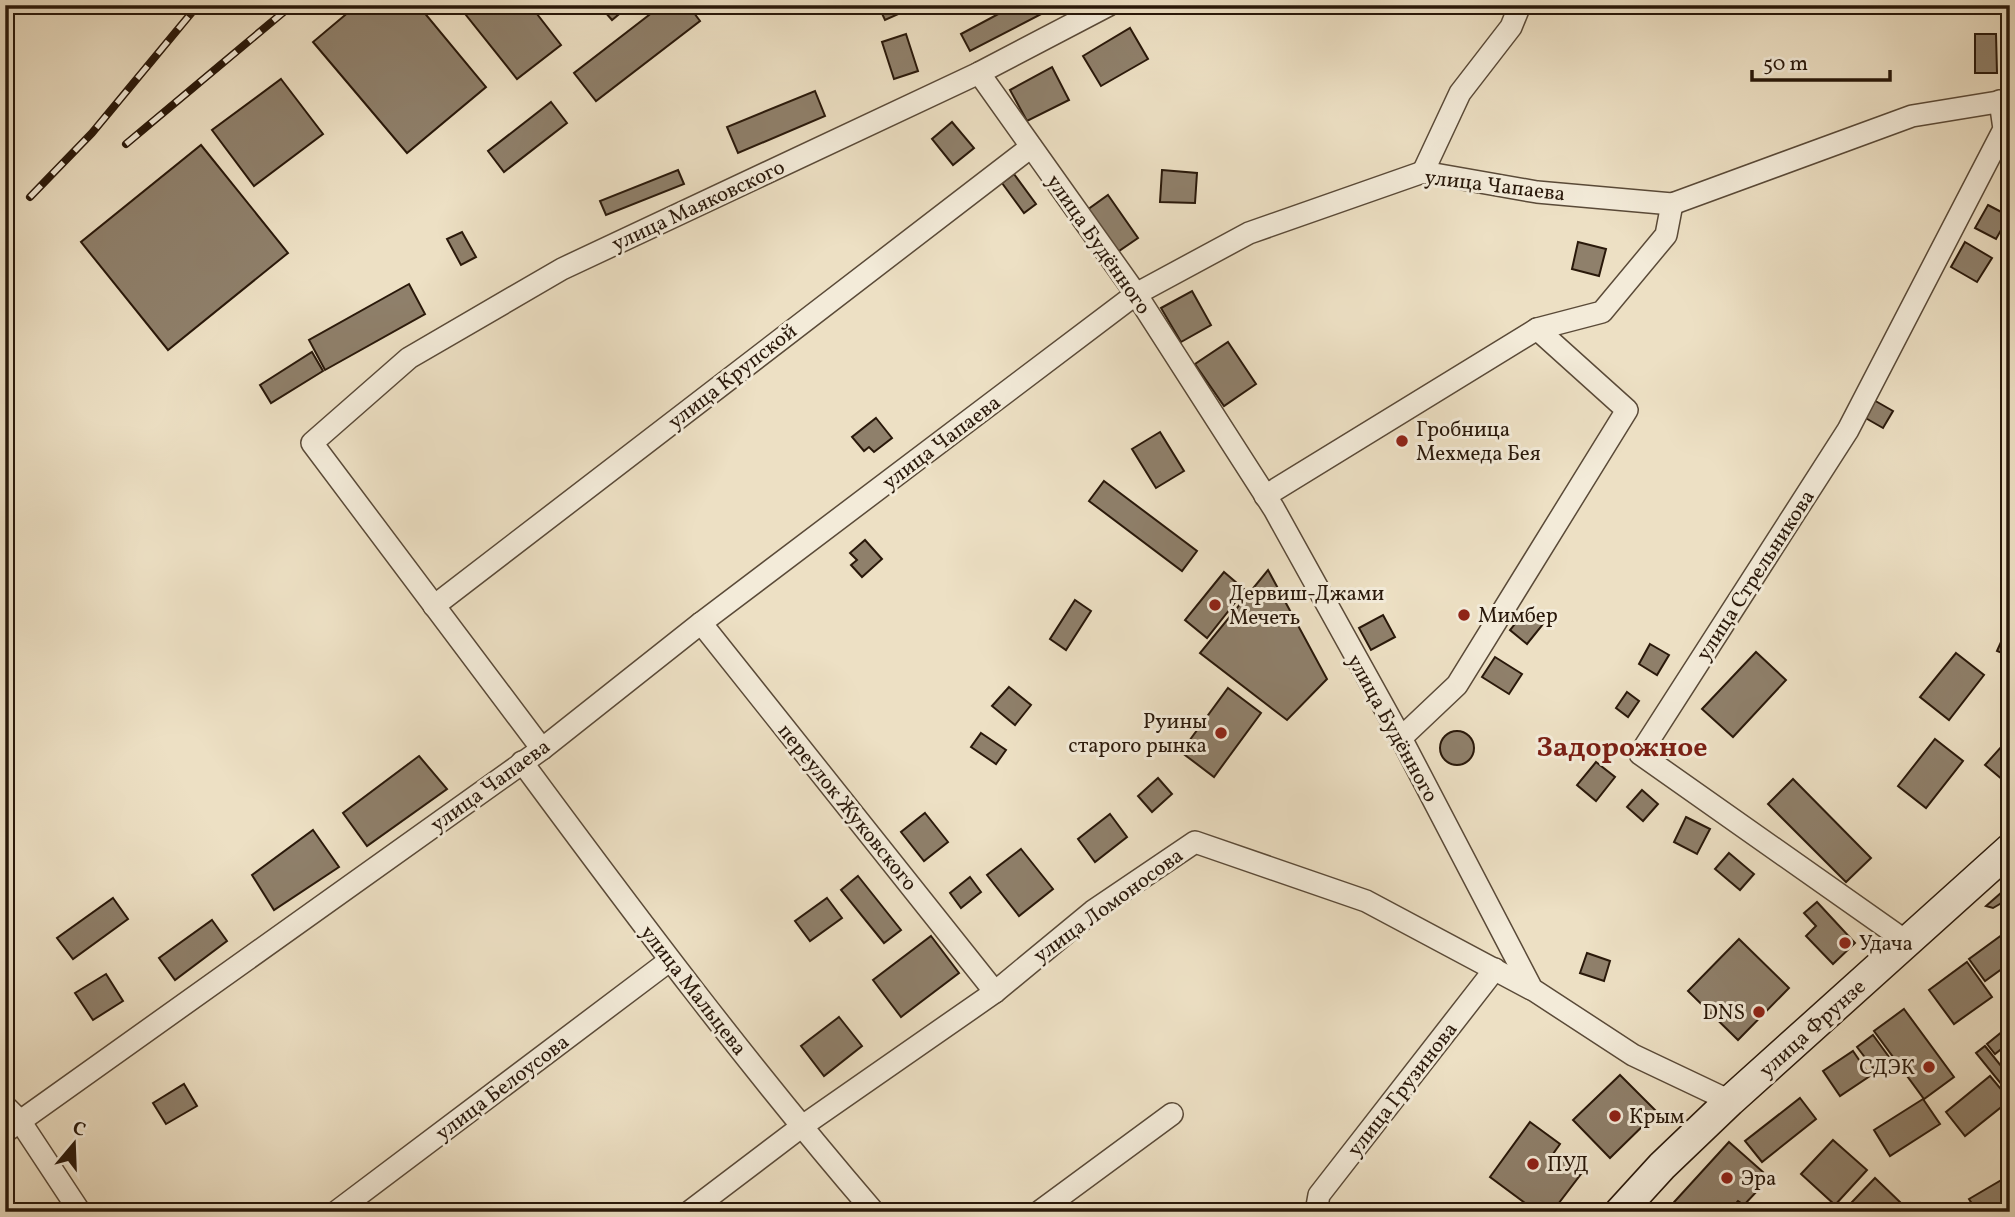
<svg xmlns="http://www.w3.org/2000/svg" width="2015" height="1217" font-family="Vollkorn,serif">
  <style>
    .building { fill: #8f806b; stroke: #29180a; stroke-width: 2 }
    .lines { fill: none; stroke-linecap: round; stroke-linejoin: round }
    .minor-casing { stroke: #5a4a38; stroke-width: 24 }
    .secondary-casing { stroke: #29180a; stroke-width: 33 }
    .minor { stroke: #f3ebd9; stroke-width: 21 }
    .secondary { stroke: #f3ebd9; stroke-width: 30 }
    .rail-casing { stroke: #29180a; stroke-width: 8 }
    .rail { stroke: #f3ebd9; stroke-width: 5; stroke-dasharray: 16; stroke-linecap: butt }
    .poi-dot { fill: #8f2418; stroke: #f3ebd9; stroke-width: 2.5 }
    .labels { text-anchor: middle; stroke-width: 6; stroke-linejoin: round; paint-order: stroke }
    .street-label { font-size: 21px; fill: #29180a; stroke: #f3ebd9 }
    .poi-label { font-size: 21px; fill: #29180a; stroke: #f3ebd9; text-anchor: start }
    .district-label { font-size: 28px; font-weight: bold; fill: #7a1f14; stroke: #f3ebd9 }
  </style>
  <rect width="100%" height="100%" fill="#ede0c4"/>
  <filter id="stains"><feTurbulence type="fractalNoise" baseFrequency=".00286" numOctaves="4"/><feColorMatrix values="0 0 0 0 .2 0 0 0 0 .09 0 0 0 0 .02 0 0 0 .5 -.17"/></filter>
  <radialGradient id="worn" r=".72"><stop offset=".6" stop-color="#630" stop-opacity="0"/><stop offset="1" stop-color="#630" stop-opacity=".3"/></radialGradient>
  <g class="building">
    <path d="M357 5H418L486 87 407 153 313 42Z"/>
    <path d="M458 5H530L561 45 517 79Z"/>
    <path d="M599 5H630L612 20Z"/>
    <path d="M662 5H688L700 21 596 101 574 73Z"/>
    <path d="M878 5H913L914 7 885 20Z"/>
    <path d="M920 5H939L922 11Z"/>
    <path d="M1015 5H1044L1047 11 970 51 961 34Z"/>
    <path d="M1130 28 1148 59 1101 86 1083 56Z"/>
    <path d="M906 34 918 71 894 79 882 42Z"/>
    <path d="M1975 34H1996L1997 73H1975Z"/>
    <path d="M1052 67 1069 100 1027 121 1010 90Z"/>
    <path d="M281 79 323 134 254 186 212 130Z"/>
    <path d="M815 91 825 116 738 153 727 127Z"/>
    <path d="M551 102 567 123 504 172 488 151Z"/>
    <path d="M952 122 974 148 953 165 932 139Z"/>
    <path d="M201 145 288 253 168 350 81 242Z"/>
    <path d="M678 170 684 184 606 215 600 201Z"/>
    <path d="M1162 170 1197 173 1195 203 1160 202Z"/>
    <path d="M1014 174 1036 204 1024 213 1002 183Z"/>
    <path d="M1108 195 1138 238 1116 253 1087 210Z"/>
    <path d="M1988 205 2009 216 1996 239 1975 228Z"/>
    <path d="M462 232 476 257 461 265 447 239Z"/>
    <path d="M1578 242 1606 249 1599 276 1572 269Z"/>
    <path d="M1965 242 1992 258 1977 282 1951 267Z"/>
    <path d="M409 284 425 314 325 370 309 340Z"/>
    <path d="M1192 291 1211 325 1181 342 1161 308Z"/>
    <path d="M1228 342 1256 384 1224 406 1195 364Z"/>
    <path d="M312 352 323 371 271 403 260 385Z"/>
    <path d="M1872 399 1893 411 1883 428 1862 416Z"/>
    <path d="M876 418 892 438 874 452 869 447 864 451 852 437Z"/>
    <path d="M1160 432 1184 471 1156 488 1132 449Z"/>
    <path d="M1104 481 1197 551 1182 571 1089 501Z"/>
    <path d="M865 540 882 559 862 577 851 565 857 560 850 553Z"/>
    <path d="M1268 570 1327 679 1287 720 1200 653Z"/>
    <path d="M1224 572 1245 590 1207 638 1185 620Z"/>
    <path d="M1075 600 1091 611 1066 650 1050 639Z"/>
    <path d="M1527 609 1544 623 1527 644 1510 630Z"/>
    <path d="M1383 615 1395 637 1371 650 1359 628Z"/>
    <path d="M2010 622V656L1997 651Z"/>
    <path d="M1650 644 1669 655 1657 675 1639 664Z"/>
    <path d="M1756 652 1786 680 1733 737 1702 709Z"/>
    <path d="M1956 653 1984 675 1949 720 1920 697Z"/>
    <path d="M1495 657 1522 674 1509 694 1482 677Z"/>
    <path d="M1009 687 1031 705 1015 725 992 706Z"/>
    <path d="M1228 688 1261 713 1214 777 1181 752Z"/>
    <path d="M1627 692 1639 701 1628 717 1616 708Z"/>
    <circle cx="1457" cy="748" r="17"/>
    <path d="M981 733 1006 750 996 764 971 747Z"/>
    <path d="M2010 737V772L2003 780 1985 765Z"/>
    <path d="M1935 739 1963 761 1926 808 1898 786Z"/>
    <path d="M419 756 447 789 367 846 343 813Z"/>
    <path d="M1596 762 1615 777 1596 801 1577 785Z"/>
    <path d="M1158 778 1172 794 1152 812 1138 796Z"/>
    <path d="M1793 779 1871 858 1846 882 1768 804Z"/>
    <path d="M1642 790 1658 804 1643 821 1627 807Z"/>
    <path d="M925 813 948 842 924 861 901 832Z"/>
    <path d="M1110 814 1127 837 1095 862 1078 839Z"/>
    <path d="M1686 817 1710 829 1697 854 1674 842Z"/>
    <path d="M313 830 339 867 274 910 252 875Z"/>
    <path d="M1021 849 1053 889 1019 916 987 875Z"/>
    <path d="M1729 853 1754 874 1740 890 1715 869Z"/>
    <path d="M858 876 901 930 884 943 841 890Z"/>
    <path d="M970 877 981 892 961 908 950 893Z"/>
    <path d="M2010 885V898L1993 908 1986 906Z"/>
    <path d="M113 898 128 919 73 959 57 938Z"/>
    <path d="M827 898 842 918 810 941 795 921Z"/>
    <path d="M1817 902 1855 943 1833 964 1806 936 1816 926 1804 913Z"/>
    <path d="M212 920 227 941 175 980 159 958Z"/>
    <path d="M2010 929V963L1985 981 1969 959Z"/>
    <path d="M931 936 959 973 901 1017 873 980Z"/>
    <path d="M1739 939 1789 988 1738 1040 1688 991Z"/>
    <path d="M1587 953 1610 961 1604 981 1580 973Z"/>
    <path d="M1967 962 1992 997 1954 1024 1929 990Z"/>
    <path d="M106 974 123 1001 93 1020 75 993Z"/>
    <path d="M1904 1009 1954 1077 1924 1099 1874 1031Z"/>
    <path d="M839 1017 862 1046 824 1076 801 1046Z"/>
    <path d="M2008 1027 2010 1042 1995 1054 1987 1044Z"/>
    <path d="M1873 1035 1889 1057 1873 1068 1857 1047Z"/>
    <path d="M1985 1046 2010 1077V1095L1976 1053Z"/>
    <path d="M1853 1051 1870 1076 1840 1096 1823 1071Z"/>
    <path d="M1620 1075 1657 1112 1610 1158 1573 1120Z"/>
    <path d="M1990 1076 2010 1100 1965 1136 1946 1112Z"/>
    <path d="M184 1084 197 1106 166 1124 153 1103Z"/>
    <path d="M1800 1098 1816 1119 1762 1162 1745 1141Z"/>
    <path d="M1923 1099 1940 1124 1890 1156 1874 1130Z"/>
    <path d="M1530 1122 1560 1144 1553 1154 1581 1174 1552 1212H1537L1490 1177Z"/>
    <path d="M1833 1140 1867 1170 1835 1205 1801 1174Z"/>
    <path d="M1729 1142 1763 1172 1753 1183 1759 1189 1744 1205 1738 1201 1728 1212H1665Z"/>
    <path d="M2010 1175V1212H1977L1969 1199Z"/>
    <path d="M1875 1178 1902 1204 1894 1212H1862L1852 1202Z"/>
  </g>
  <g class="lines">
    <defs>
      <g id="minor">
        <path d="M979 73 1136 294 1274 509 1401 738 1532 989 1633 1055 1730 1101"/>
        <path d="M1423 172 1460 93 1511 27 1520 5"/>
        <path d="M1265 496 1537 329 1602 312 1666 235 1672 204"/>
        <path d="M434 606 1031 147"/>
        <path d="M701 623 995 992"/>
        <path d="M1401 738 1457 685 1627 410 1537 329"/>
        <path d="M542 749 312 443 409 358 562 269 979 73 1109 5"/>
        <path d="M522 762C635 915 749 1067 874 1212"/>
        <path d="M1907 942 1640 754 1848 430 2004 129 2000 101"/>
        <path d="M5 1106 20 1121 80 1212"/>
        <path d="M5 1132 542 749 701 623 1136 294 1249 233 1423 172 1537 192 1672 204 1912 116 2010 100"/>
        <path d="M336 1212 669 961"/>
        <path d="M689 1212 801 1127 995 992 1093 911 1195 842 1366 901 1531 989"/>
        <path d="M1039 1212 1172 1114"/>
        <path d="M1316 1212 1319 1195 1495 969"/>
      </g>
      <path id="secondary" d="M1620 1212 1662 1166 1730 1101 2010 849"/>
    </defs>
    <use href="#minor" class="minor-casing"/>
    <use href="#secondary" class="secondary-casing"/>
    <use href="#minor" class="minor"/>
    <use href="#secondary" class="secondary"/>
    <defs>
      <g id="rail">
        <path d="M126 144 292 5"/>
        <path d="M30 197 92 133 198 5"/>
      </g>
    </defs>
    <use href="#rail" class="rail-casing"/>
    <use href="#rail" class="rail"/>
  </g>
  <g class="poi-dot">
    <circle cx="1402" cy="441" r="7"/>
    <circle cx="1215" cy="605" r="7"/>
    <circle cx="1464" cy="615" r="7"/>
    <circle cx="1221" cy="733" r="7"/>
    <circle cx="1845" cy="943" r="7"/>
    <circle cx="1759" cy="1012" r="7"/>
    <circle cx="1929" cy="1067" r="7"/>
    <circle cx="1615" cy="1116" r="7"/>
    <circle cx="1533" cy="1164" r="7"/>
    <circle cx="1727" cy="1178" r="7"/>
  </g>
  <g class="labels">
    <g class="street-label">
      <text transform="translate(1495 185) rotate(7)" y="7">улица Чапаева</text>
      <text transform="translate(698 205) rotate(-25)" y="7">улица Маяковского</text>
      <text transform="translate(1099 244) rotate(55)" y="7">улица Будённого</text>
      <text transform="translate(732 376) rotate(-38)" y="7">улица Крупской</text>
      <text transform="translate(941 442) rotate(-37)" y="7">улица Чапаева</text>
      <text transform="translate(1755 575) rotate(-57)" y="7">улица Стрельникова</text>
      <text transform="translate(1393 728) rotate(61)" y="7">улица Будённого</text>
      <text transform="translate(490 785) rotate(-36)" y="7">улица Чапаева</text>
      <text transform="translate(848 807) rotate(51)" y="7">переулок Жуковского</text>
      <text transform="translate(1108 905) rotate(-36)" y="7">улица Ломоносова</text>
      <text transform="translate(694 990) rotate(52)" y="7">улица Мальцева</text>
      <text transform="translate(1812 1028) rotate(-42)" y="7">улица Фрунзе</text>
      <text transform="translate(502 1087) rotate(-37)" y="7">улица Белоусова</text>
      <text transform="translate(1402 1089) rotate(-52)" y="7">улица Грузинова</text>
    </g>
    <g class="poi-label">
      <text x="1416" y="436">Гробница<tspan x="1416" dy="24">Мехмеда Бея</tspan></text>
      <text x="1229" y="600">Дервиш-Джами<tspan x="1229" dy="24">Мечеть</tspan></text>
      <text x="1478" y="622">Мимбер</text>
      <text x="1207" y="728" text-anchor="end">Руины<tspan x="1207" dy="24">старого рынка</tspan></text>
      <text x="1859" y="950">Удача</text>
      <text x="1745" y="1019" text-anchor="end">DNS</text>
      <text x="1915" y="1074" text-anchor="end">СДЭК</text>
      <text x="1629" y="1123">Крым</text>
      <text x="1547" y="1171">ПУД</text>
      <text x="1741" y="1185">Эра</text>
    </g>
    <g class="district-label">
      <text x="1622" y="756">Задорожное</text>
    </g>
  </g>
  <rect width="2015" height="1217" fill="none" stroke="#ede0c4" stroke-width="28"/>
  <rect x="7" y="7" width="2001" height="1203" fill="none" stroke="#29180a" stroke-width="3.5"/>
  <rect x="14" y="14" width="1987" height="1189" fill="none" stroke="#29180a" stroke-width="2"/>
  <g transform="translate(74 1144) rotate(19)" stroke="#f3ebd9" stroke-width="5" paint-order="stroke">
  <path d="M0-5L12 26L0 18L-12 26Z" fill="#29180a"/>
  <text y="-10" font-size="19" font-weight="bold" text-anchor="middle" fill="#29180a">С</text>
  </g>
  <path d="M1752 70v10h138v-10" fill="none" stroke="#29180a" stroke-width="3.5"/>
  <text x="1763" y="70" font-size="21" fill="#29180a" stroke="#f3ebd9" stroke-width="5" paint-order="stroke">50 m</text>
  <rect width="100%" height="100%" filter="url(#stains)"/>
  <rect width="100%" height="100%" fill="url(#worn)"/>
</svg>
